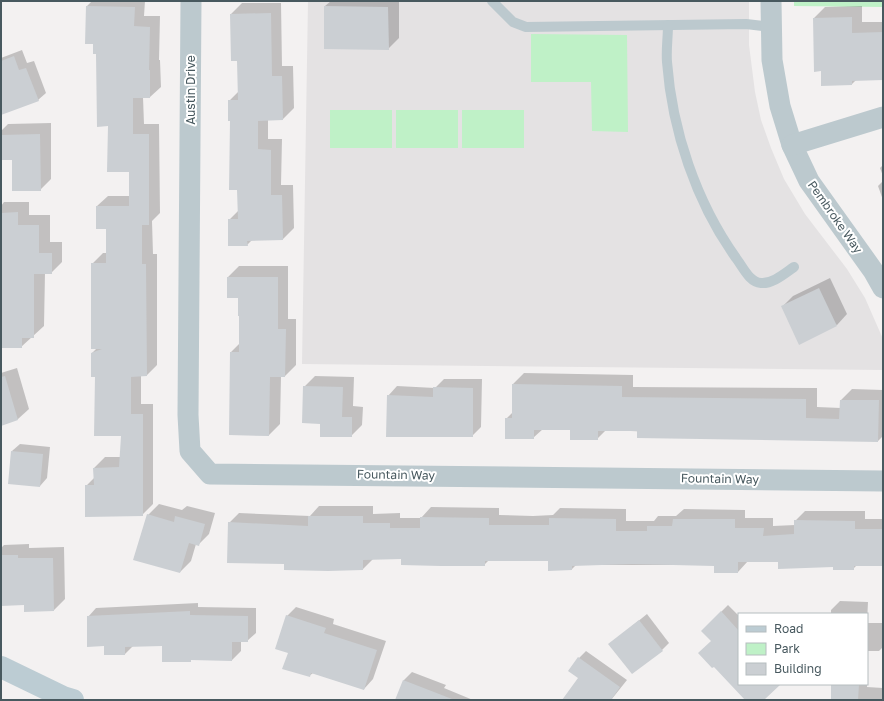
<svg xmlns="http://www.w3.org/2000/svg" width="884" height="701" font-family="'Golos Text',sans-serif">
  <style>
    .education { fill: #e4e2e3 }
    .green { fill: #bff1c7 }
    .shadow { fill: #0003 }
    .building { fill: #cbcfd3 }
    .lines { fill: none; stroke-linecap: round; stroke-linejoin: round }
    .lane { stroke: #bcc9ce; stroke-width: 10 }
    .street { stroke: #bcc9ce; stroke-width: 21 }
    .secondary { stroke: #bcccd3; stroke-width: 22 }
    .labels { text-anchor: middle; stroke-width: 4; stroke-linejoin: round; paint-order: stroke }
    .street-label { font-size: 12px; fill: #48595f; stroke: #fff }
  </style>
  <rect width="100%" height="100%" fill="#f3f1f1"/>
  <path class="education" d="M308 1H749V45L755 92 761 120 771 148 784 179 805 214 847 269 865 298 883 339V370L302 364Z"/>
  <g class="green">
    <path d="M794 1H883V7L794 6Z"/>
    <path d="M531 34 627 35 628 132 592 131 591 82H531Z"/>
    <rect x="330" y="110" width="62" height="38"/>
    <rect x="396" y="110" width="62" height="38"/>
    <rect x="462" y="110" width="62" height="38"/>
  </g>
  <g class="shadow">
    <path d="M92 1H145L144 16H160L159 60H160L161 87 150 97H143L144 124H159L160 213 152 221 153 254H157V365L147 375 141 376V404H153V504L142 515 86 486 95 477 94 468 105 457H121L122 435 96 376 92 353 97 348 92 264 103 253H107V228L97 206 108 196H130V171L109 125 94 43H86L87 6Z"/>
    <path d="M331 1H399V38L388 49 325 6Z"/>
    <path d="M242 3H281L282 66H293L294 108 283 119 268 120V139H282L281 185H293L294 228 283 239H253L247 245 229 220 239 210 238 189 229 101 239 91 238 60 231 14Z"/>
    <path d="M862 6V22H883V78L857 79 852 84 822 70 815 71 814 18 825 7Z"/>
    <path d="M22 50 27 63 34 61 46 93 38 100 1 114V58Z"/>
    <path d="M51 123V179L40 190 13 159H1V131L8 124Z"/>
    <path d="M883 165V176L880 168Z"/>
    <path d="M883 181V200L878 186Z"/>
    <path d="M4 202H29V215H50V242H62V262L51 273H45L44 326 21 347H1V206Z"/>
    <path d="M239 266H288V319H296V365L285 376H281L280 424 269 435 231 352 240 343 239 297 228 277Z"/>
    <path d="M830 278 847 314 837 325 782 307 793 296Z"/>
    <path d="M17 368 29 409 18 419 1 425V373Z"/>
    <path d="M524 373 633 375V387L817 388V407L841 408V400L852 389 883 390V436L878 441 606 430 597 439 571 429H543L533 438 506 419 513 412V384Z"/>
    <path d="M315 376 354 377 353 406 363 407 362 425 351 436 304 387Z"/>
    <path d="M444 379H482L481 427 472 436 388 396 397 386 435 388Z"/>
    <path d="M20 444 50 447 47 478 40 486 12 451Z"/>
    <path d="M159 504 182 510 187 506 215 513 209 534 198 545 196 544 191 561 180 572 148 515Z"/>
    <path d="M319 506H373V514L400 513V518H421L431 507 499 508V515L533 516 553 515 560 508 626 509V521H654L658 516H676L684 509 745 510V518H773V526L795 525V521L805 511H865V519H883V564L857 565 853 569 779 561H748L738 572 715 565H576L571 570 549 560H489L484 565 402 558 373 559 363 569H285V563L229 523 239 513 310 516Z"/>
    <path d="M29 544V548L64 547 65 599 54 610 25 604 1 605V548L4 545Z"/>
    <path d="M840 601 868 602 867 623H883V647L879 651H868L867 683V614H831V610Z"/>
    <path d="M198 603V607L256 608V633L247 641H241V651L232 660 163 645 133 646 125 654 105 645 88 617 96 608Z"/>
    <path d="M728 605 739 616V684H780L763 700H746L714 665 712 641 702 631Z"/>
    <path d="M296 607 334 619 333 624 386 641 373 679 364 689 313 673 309 676 289 652 287 616Z"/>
    <path d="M647 614 669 643 662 650 610 644Z"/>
    <path d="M586 651 627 680 611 700H574L579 677V658Z"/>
    <path d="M412 672 446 685 444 688 473 700H396L404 680Z"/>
    <path d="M832 684H867V687L883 688V700H832Z"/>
  </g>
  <g class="building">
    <path d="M86 6 135 7 134 26 150 27 149 70H150V98H133V134H149V225H142V264H146L147 376 131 377V414H143V516L85 517V485H94L93 468 119 467 121 436H94L95 377H91V353L102 349H91V263H106V229H96V206H129V172H107L108 126 97 127 96 54H93V44H85Z"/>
    <path d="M324 6 388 7 389 50 324 49Z"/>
    <path d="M271 13 272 76H282L283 120 258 121V149L271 150V195H282L283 240 247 241 248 246H228V219H238L237 190H229L230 121H228V100H238L237 61H231L230 14Z"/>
    <path d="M852 17V33L883 32V80L852 81V85L821 86V71L814 72 813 18Z"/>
    <path d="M14 56 19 70 26 68 39 101 1 115V61Z"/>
    <path d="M40 134 41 191H12V160H1V135Z"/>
    <path d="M18 212V225H39V253H52V274H34V338H22V348H1V213Z"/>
    <path d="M227 277H278V329H286L285 377H270L269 436 229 435 230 352H239V316H238V298H227Z"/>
    <path d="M819 288 837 326 799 345 781 306Z"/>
    <path d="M5 376 18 420 1 426V377Z"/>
    <path d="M512 384 622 386V397L806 399V418L839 419 840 400H879L878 442 637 438V431H598V440H570V430H534V439H505V418H512Z"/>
    <path d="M303 386 343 387 342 417H352V437H320V424L302 423Z"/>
    <path d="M433 387 473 388V437H386L387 395 433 397Z"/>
    <path d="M11 451 43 454 40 487 8 484Z"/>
    <path d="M147 514 174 522 175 516 205 524 199 546 189 543 180 573 133 560Z"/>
    <path d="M308 516H363V523H390V528H420V517L489 518V525H549V518L616 519V531H647V526H672L673 519H735V528H764L763 536 794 534V520L855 521V529H882V566H854V570H833V567L778 569V562H738V573H714V566L632 564 572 566V570L548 571V561H485V566H441L401 565V559L363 560V570L328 571 284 570V564L227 563 228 522 308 526Z"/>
    <path d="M1 555H18V558H53L54 611 24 612V605L1 606Z"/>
    <path d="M190 611V615L248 616V642H232V661L191 660V662H162V646L125 647V655H104V646L87 647V616Z"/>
    <path d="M721 611 739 631V684H781L764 700H745L714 667 712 668 698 653 711 641 701 631Z"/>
    <path d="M286 615 326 628 324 633 377 650 364 690 311 673 310 677 282 669 288 653 275 649Z"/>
    <path d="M639 620 663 651 632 674 608 644Z"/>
    <path d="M578 657 620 687 611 700H562L578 678 568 671Z"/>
    <path d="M403 680 452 699V700H395Z"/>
    <path d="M831 684H859L858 700H831Z"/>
  </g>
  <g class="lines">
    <g class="lane">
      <path d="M492 1 513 22 526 27 746 24 771 27"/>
      <path d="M668 25C668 37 666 50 667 62 672 130 696 202 736 258 743 267 749 282 761 283 773 284 785 273 794 267"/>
    </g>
    <g class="street">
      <path d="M191 1 188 415 190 451 210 474 883 481"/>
      <path d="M771 1 772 60 780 106 792 145 809 181 874 272 883 288"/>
      <path d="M792 145 883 117"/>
    </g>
    <path class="secondary" d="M1 667 63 697 73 700"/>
  </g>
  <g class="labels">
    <g class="street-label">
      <text transform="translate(191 90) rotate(-90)" y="4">Austin Drive</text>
      <text transform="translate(835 217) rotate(55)" y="4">Pembroke Way</text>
      <text transform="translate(396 475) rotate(1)" y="4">Fountain Way</text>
      <text transform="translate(720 479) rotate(1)" y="4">Fountain Way</text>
    </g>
  </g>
  <rect width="884" height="701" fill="none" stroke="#48595f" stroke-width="4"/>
  <rect x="738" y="613" width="130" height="72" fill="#ffffff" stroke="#b6bdbf"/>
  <rect x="746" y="626" width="20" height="6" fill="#bcccd3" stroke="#b6bdbf"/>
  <text x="774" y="633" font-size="12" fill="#48595f">Road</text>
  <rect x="746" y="643" width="20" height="12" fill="#bff1c7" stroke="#b6bdbf"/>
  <text x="774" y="653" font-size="12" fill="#48595f">Park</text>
  <rect x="746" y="663" width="20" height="12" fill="#cbcfd3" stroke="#b6bdbf"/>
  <text x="774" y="673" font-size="12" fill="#48595f">Building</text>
</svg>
